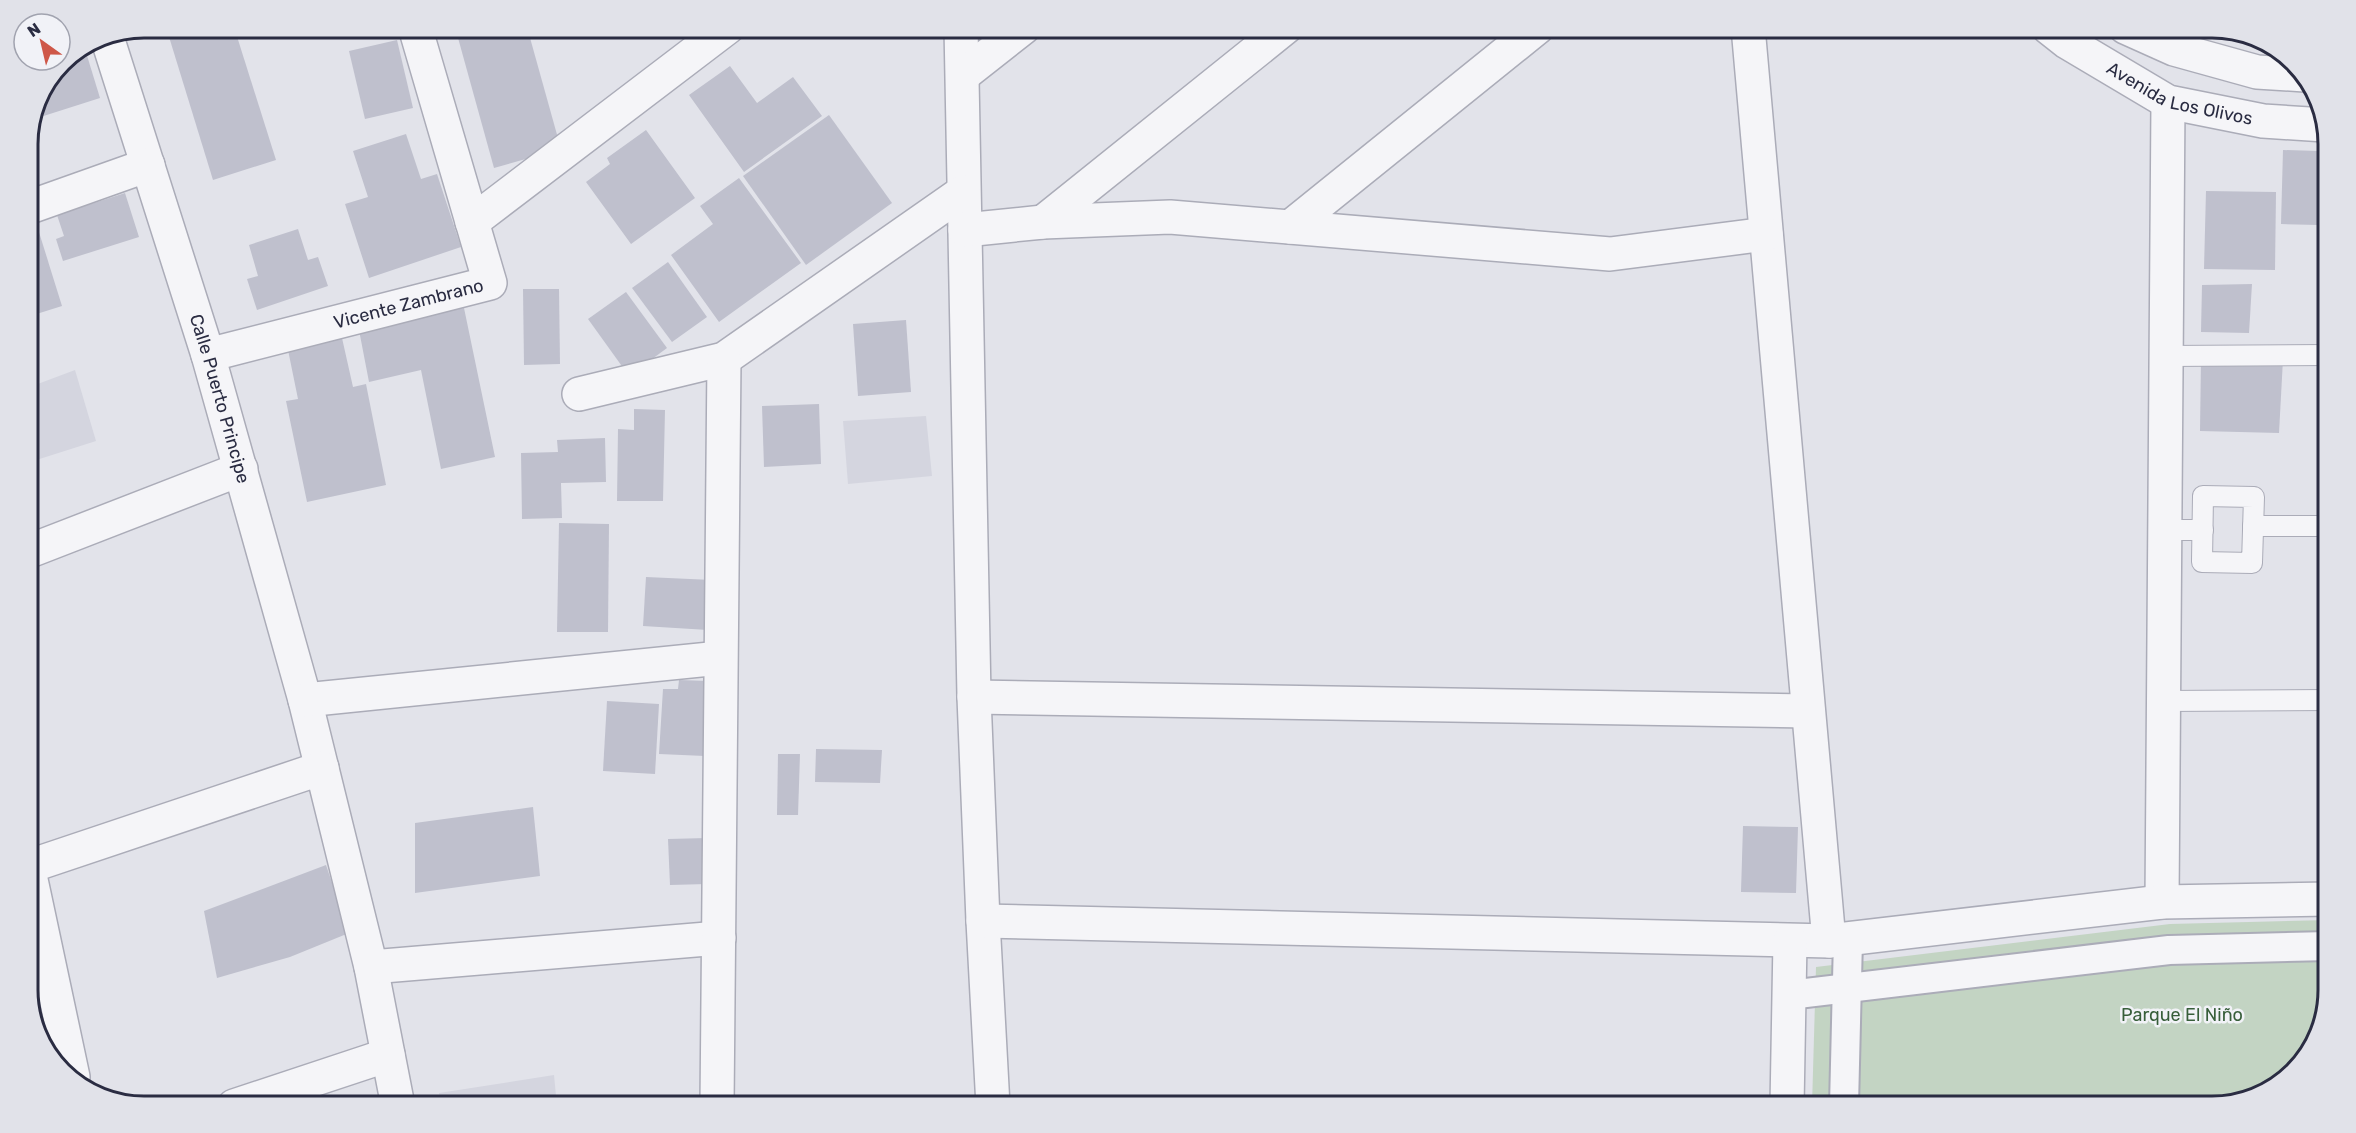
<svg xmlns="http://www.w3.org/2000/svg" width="2356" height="1133" font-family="Rubik,sans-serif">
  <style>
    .built { fill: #d4d5df }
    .green { fill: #c3d4c3 }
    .building { fill: #bfc0cd }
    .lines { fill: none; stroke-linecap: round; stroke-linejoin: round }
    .service-casing { stroke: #abacb8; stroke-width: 22 }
    .pedestrian-casing { stroke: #abacb8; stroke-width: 32 }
    .minor-casing { stroke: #abacb8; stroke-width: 36 }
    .tertiary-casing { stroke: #abacb8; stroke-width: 36 }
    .service { stroke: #f5f5f8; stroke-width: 20 }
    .pedestrian { stroke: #f5f5f8; stroke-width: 28 }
    .minor { stroke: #f5f5f8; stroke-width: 33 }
    .tertiary { stroke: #f5f5f8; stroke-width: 33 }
    .labels { text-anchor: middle; stroke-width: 5; stroke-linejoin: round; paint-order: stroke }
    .street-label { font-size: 18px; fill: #2a2c42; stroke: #f1f2f7 }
    .park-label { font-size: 18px; fill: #375e3a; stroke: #f1f2f7 }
    .rim { fill: none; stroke: #2a2c42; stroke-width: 3 }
  </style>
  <rect width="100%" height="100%" fill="#e2e3ea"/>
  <g class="built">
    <path d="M75 370 96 441 27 463V388Z"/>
    <path d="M926 416 932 476 848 484 843 421Z"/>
    <path d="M554 1075 557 1106H441L439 1093Z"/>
  </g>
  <path class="green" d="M2329 920V990L2317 1041 2277 1087 2213 1106H1812L1816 967 2170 924Z"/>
  <g class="building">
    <path d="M166 27H234L276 160 213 180Z"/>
    <path d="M455 27H527L561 149 494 168Z"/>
    <path d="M397 40 413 108 365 119 349 51Z"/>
    <path d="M85 49 100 98 31 120 36 98 61 61 72 54Z"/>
    <path d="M730 66 757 103 793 77 822 116 744 172 689 95Z"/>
    <path d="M829 115 892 203 806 265 743 176Z"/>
    <path d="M646 130 695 198 631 244 586 182 610 164 607 158Z"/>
    <path d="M406 134 421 179 437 174 461 247 369 278 345 204 368 197 353 151Z"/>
    <path d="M2283 150 2319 151 2318 225 2281 224Z"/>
    <path d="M739 178 801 263 719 322 671 255 713 224 700 206Z"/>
    <path d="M2206 191 2276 192 2275 270 2204 269Z"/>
    <path d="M125 193 139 237 63 261 56 239 64 236 57 215Z"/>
    <path d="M38 229 62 306 27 317V232Z"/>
    <path d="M298 229 308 260 318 257 328 286 257 310 247 279 258 276 249 245Z"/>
    <path d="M668 262 707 317 672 342 632 288Z"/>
    <path d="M2252 284 2249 333 2201 332 2202 285Z"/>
    <path d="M523 289H559L560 364 524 365Z"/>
    <path d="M626 292 667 348 629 376 588 319Z"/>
    <path d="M464 308 495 457 441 469 421 370 369 382 359 330Z"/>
    <path d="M906 320 911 392 858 396 853 324Z"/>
    <path d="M342 338 353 387 366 384 386 485 307 502 286 401 298 399 288 350Z"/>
    <path d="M2201 359H2283L2279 433 2200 431Z"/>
    <path d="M819 404 821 464 764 467 762 406Z"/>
    <path d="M634 409 665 410 663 501H617L618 429 634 430Z"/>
    <path d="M605 438 606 482 561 483 562 518 522 519 521 453 558 452 557 440Z"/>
    <path d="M559 523 609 524 608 632H557Z"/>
    <path d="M646 577 712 580 708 630 643 626Z"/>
    <path d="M679 680 709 681 705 756 659 754 663 689H678Z"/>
    <path d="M607 701 659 704 655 774 603 771Z"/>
    <path d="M816 749 882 750 880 783 815 782Z"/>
    <path d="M778 754H800L798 815H777Z"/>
    <path d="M533 807 540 876 415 893V823Z"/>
    <path d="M1743 826 1798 827 1796 893 1741 892Z"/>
    <path d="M707 838V884L670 885 668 839Z"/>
    <path d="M326 865 349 933 290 957 217 978 204 911Z"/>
  </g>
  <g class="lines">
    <defs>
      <g id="service">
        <path d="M2166 356 2329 355"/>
        <path d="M2203 496 2254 497 2252 563 2202 562Z"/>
        <path d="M2253 526H2329"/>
        <path d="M2165 530H2203"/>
        <path d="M2163 701 2329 700"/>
      </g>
      <g id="pedestrian">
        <path d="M1789 995 2169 950 2329 946"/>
        <path d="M1844 1106 1848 939"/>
      </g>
      <g id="minor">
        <path d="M961 27 974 697 983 921 993 1106"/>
        <path d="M1748 27 1829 941"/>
        <path id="s1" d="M106 34 208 355 305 700 371 967 398 1106"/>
        <path d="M963 75 1024 27"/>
        <path d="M27 208 148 165"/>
        <path d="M472 222 728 27"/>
        <path d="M1043 222 1286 27"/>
        <path d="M1290 227 1538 27"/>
        <path d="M965 230 1043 222 1170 217 1610 254 1766 234"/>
        <path id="s2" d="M208 355 490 283 415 27"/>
        <path d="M579 394 724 359 963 192"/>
        <path d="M27 552 241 469"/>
        <path d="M974 697 1808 711"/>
        <path d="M305 700 720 658"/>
        <path d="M27 861 73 1077"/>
        <path d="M27 867 322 768"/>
        <path d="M2162 902 2168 102"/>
        <path d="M983 921 1829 941 2162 902 2329 899"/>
        <path d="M371 967 719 938"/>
        <path d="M234 1106 388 1055"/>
        <path d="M717 1106 724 359"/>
        <path d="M1787 1106 1790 941"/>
      </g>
      <g id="tertiary">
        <path id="s3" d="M2048 27 2067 42 2168 102 2263 121 2325 125"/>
        <path d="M2125 27 2174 49 2257 72 2305 75"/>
      </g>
    </defs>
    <use href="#service" class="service-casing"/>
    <use href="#pedestrian" class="pedestrian-casing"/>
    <use href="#minor" class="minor-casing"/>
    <use href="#tertiary" class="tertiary-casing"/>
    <use href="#service" class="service"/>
    <use href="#pedestrian" class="pedestrian"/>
    <use href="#minor" class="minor"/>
    <use href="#tertiary" class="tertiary"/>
  </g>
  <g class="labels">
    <g class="street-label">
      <text dy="6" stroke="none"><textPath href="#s3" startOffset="150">Avenida Los Olivos</textPath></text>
      <text dy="6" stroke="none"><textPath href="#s2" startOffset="207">Vicente Zambrano</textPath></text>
      <text dy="6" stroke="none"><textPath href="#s1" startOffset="382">Calle Puerto Principe</textPath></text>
    </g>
    <g class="park-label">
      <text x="2182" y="1021">Parque El Niño</text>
    </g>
  </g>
  <path d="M0 0H2356V1133H0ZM144 38H2212A106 106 0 0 1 2318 144V990A106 106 0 0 1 2212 1096H144A106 106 0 0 1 38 990V144A106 106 0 0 1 144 38Z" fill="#e1e2e9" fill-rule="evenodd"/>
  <path class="rim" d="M144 38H2212A106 106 0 0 1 2318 144V990A106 106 0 0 1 2212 1096H144A106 106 0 0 1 38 990V144A106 106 0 0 1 144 38Z"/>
  <g transform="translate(42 42) rotate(326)"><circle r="28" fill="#f1f2f7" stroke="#a1a3af" stroke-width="1.5"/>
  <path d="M0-4.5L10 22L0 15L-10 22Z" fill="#ce5748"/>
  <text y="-9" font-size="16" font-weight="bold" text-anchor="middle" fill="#2a2c42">N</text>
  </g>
</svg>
